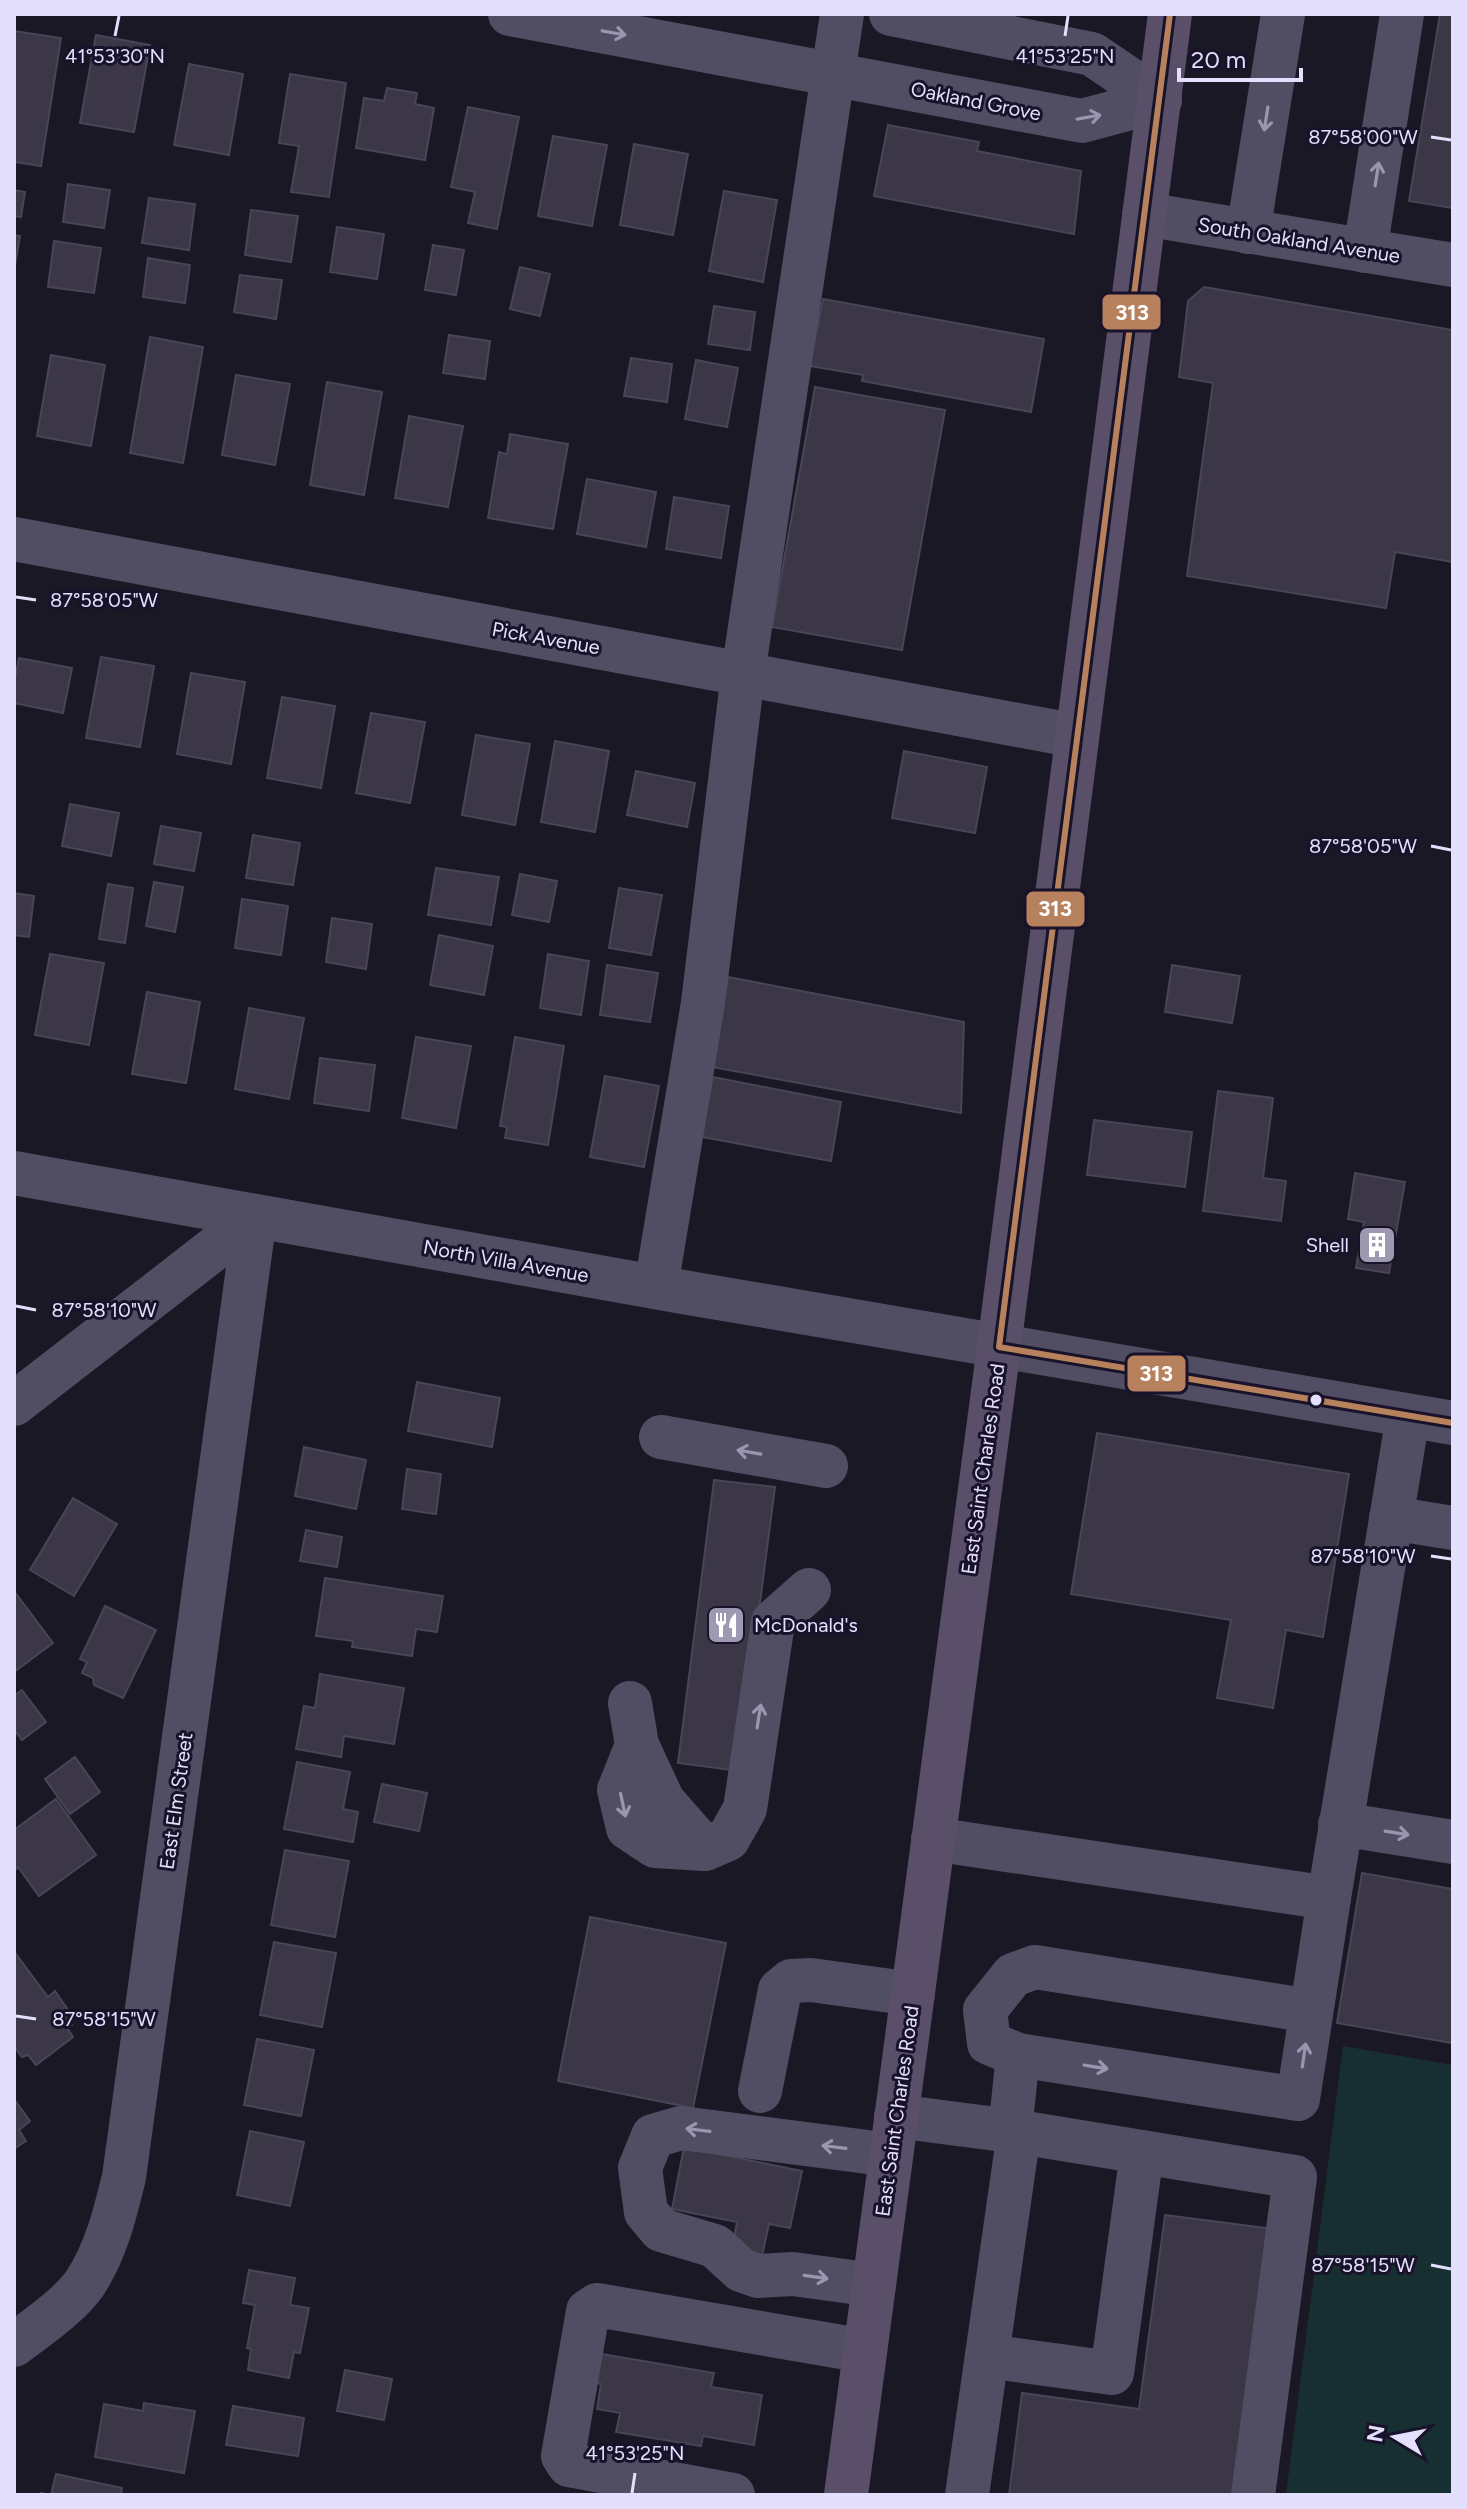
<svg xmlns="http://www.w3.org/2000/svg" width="1467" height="2509" font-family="Figtree,sans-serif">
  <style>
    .green { fill: #182f31 }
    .building { fill: #3b3746; stroke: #494457; stroke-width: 2 }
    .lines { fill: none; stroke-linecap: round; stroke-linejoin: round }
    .minor { stroke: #514e64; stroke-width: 44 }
    .major { stroke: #594f68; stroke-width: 44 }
    .bus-1-casing { stroke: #18132a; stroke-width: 12 }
    .bus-1 { stroke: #b6815c; stroke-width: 6 }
    .oneway { stroke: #9a96b0 }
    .ticks { fill: none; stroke: #e4dffc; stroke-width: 3 }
    .bus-dot { fill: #e4dffc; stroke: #18132a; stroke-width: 3 }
    .labels { text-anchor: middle; stroke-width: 6; stroke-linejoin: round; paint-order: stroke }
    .street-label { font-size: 20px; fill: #e4dffc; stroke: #18132a }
    .poi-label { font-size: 20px; fill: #e4dffc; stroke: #18132a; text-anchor: end }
    .ticks-label { font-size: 20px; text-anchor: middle; fill: #e4dffc; stroke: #18132a; stroke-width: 6; stroke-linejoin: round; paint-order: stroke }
    .line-badge { stroke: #18132a; stroke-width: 3 }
    .badge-label { font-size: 22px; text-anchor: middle; font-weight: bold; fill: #fff }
  </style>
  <rect width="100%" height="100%" fill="#1b1825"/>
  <path class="green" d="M1343 2046 1453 2065V2495H1286Z"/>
  <g class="building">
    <path d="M1440 14H1453V208L1409 201Z"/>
    <path d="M14 31 61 38 41 166 14 162Z"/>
    <path d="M96 35 150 45 134 132 80 123Z"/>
    <path d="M189 64 243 74 229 155 174 145Z"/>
    <path d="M290 74 346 83 329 197 291 192 299 146 279 143Z"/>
    <path d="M387 88 417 93 415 104 434 108 425 160 356 148 364 98 384 101Z"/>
    <path d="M468 107 519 117 497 229 468 223 475 192 451 187Z"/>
    <path d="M888 125 979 142 977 151 1081 171 1074 234 874 196Z"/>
    <path d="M553 136 607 145 592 226 538 216Z"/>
    <path d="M634 144 688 154 673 235 620 225Z"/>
    <path d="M68 184 110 190 104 228 63 222Z"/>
    <path d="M14 190 25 192 21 217 14 216Z"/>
    <path d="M724 191 777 200 763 282 709 271Z"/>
    <path d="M149 198 195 204 189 250 142 243Z"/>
    <path d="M251 210 298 216 291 262 245 255Z"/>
    <path d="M337 227 384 234 377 279 330 272Z"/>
    <path d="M14 235 20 236 14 271Z"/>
    <path d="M54 241 101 248 94 293 48 287Z"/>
    <path d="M433 245 464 250 456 295 425 290Z"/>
    <path d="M148 258 190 265 185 303 143 297Z"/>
    <path d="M520 267 550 274 540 316 510 309Z"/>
    <path d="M240 275 282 280 276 319 234 312Z"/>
    <path d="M1204 287 1453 330V562L1395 552 1386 608 1187 576 1213 383 1179 377 1188 301Z"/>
    <path d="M823 299 1044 339 1031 412 862 381 863 375 810 366Z"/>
    <path d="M714 306 755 312 750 350 708 344Z"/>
    <path d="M449 335 490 341 485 379 443 373Z"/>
    <path d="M150 337 203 347 183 463 130 453Z"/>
    <path d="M51 355 105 365 91 446 37 436Z"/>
    <path d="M631 358 672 364 667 402 624 396Z"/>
    <path d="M696 360 738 368 727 427 685 419Z"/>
    <path d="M236 375 290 384 275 465 222 455Z"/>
    <path d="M327 382 382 392 364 495 310 485Z"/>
    <path d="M815 387 945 410 902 650 772 627Z"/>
    <path d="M409 416 463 426 448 507 395 498Z"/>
    <path d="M510 434 568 444 553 529 488 518 499 452 507 454Z"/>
    <path d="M587 479 656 492 646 547 577 534Z"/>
    <path d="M674 497 729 506 721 558 666 549Z"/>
    <path d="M101 657 154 666 140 747 86 738Z"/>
    <path d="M19 658 72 668 63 713 14 703V684Z"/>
    <path d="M191 673 245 682 231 764 177 754Z"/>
    <path d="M282 697 335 706 321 788 267 778Z"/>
    <path d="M371 713 425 722 410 803 356 793Z"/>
    <path d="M476 735 530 744 515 825 462 815Z"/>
    <path d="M555 741 609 751 595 832 541 822Z"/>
    <path d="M904 751 987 767 975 833 892 818Z"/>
    <path d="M636 771 695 783 687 827 627 815Z"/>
    <path d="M70 804 119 813 111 856 62 846Z"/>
    <path d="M161 826 201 833 194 871 154 864Z"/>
    <path d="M253 835 300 843 293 885 246 878Z"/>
    <path d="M436 868 499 877 491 925 428 915Z"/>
    <path d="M520 874 557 881 549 922 512 915Z"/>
    <path d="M154 882 183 887 175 932 146 926Z"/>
    <path d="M108 884 133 888 125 943 99 939Z"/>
    <path d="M619 888 662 895 651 955 609 948Z"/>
    <path d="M14 893 34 896 29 937 14 935Z"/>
    <path d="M242 899 288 906 281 955 235 948Z"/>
    <path d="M332 918 372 924 366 969 326 962Z"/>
    <path d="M439 935 493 946 484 995 430 985Z"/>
    <path d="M50 954 104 963 89 1045 35 1035Z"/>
    <path d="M548 954 589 961 581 1015 540 1008Z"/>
    <path d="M607 965 658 973 650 1022 600 1015Z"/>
    <path d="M1172 965 1240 976 1232 1023 1165 1012Z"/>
    <path d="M728 977 964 1022 961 1113 712 1067Z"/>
    <path d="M147 992 200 1002 186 1083 132 1074Z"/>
    <path d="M249 1008 304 1018 289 1099 235 1089Z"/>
    <path d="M416 1037 471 1046 456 1128 402 1118Z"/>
    <path d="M515 1037 564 1046 548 1145 505 1138 507 1127 500 1126Z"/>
    <path d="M320 1058 375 1065 369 1111 314 1103Z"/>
    <path d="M605 1076 659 1086 644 1167 590 1157Z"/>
    <path d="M713 1077 841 1102 831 1161 702 1137Z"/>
    <path d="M1218 1091 1273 1098 1263 1178 1286 1181 1281 1221 1203 1211Z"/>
    <path d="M1094 1120 1192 1132 1185 1187 1087 1175Z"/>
    <path d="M1355 1173 1405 1182 1389 1273 1356 1268 1364 1222 1348 1219Z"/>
    <path d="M417 1382 500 1398 492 1447 408 1431Z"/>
    <path d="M1097 1433 1349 1474 1323 1637 1286 1630 1273 1708 1217 1698 1231 1620 1071 1594Z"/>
    <path d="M304 1447 366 1460 356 1509 295 1496Z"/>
    <path d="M407 1469 441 1474 436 1514 402 1509Z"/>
    <path d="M714 1480 775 1487 738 1771 678 1763Z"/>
    <path d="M73 1498 117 1524 74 1596 30 1570Z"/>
    <path d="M306 1530 342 1537 337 1567 300 1561Z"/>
    <path d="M325 1578 443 1596 437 1632 416 1629 412 1656 352 1647 353 1641 316 1636Z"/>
    <path d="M14 1591 53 1643 14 1672Z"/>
    <path d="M105 1606 156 1630 123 1698 94 1685 93 1678 82 1673 87 1662 80 1659Z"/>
    <path d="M320 1674 404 1688 394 1744 344 1736 341 1757 296 1749 304 1706 315 1708Z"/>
    <path d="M22 1690 46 1722 22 1740 14 1730V1696Z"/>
    <path d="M75 1757 100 1792 70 1814 45 1779Z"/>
    <path d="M297 1762 350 1772 343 1809 358 1812 353 1842 284 1829Z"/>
    <path d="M382 1784 427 1793 419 1831 374 1822Z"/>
    <path d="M56 1799 96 1855 39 1896 18 1867 14 1871V1830Z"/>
    <path d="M285 1850 349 1861 335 1937 271 1925Z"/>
    <path d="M1362 1873 1453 1889 1452 2043 1337 2023Z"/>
    <path d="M590 1917 726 1943 693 2108 558 2081Z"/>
    <path d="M274 1942 336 1953 322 2027 260 2015Z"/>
    <path d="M16 1954 48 1997 55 1991 68 2010 63 2013 72 2025 67 2028 73 2037 36 2065 28 2055 22 2057 14 2046V1956Z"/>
    <path d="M257 2039 314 2050 301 2116 244 2105Z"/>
    <path d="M14 2099 30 2121 19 2130 26 2141 14 2149Z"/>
    <path d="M250 2131 304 2142 290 2206 237 2195Z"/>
    <path d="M684 2147 802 2171 790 2228 769 2224 761 2261 731 2255 737 2222 672 2209Z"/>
    <path d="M1165 2215 1273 2229 1238 2495H1009L1022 2393 1139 2409Z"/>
    <path d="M249 2270 295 2278 290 2305 309 2308 300 2353 294 2352 289 2378 248 2370 251 2349 247 2348 255 2305 243 2303Z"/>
    <path d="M584 2351 714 2373 711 2387 762 2395 754 2445 703 2436 701 2446 616 2432 620 2413 597 2409 601 2384 579 2380Z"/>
    <path d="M345 2370 392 2379 384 2420 337 2411Z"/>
    <path d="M144 2403 195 2411 184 2473 95 2457 104 2404 143 2411Z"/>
    <path d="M233 2406 304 2418 298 2456 226 2445Z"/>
    <path d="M56 2474 122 2488 121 2495H40L41 2493 51 2495Z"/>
  </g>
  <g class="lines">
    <g class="minor">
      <path d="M510 14 1082 121 1160 100"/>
      <path d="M891 14 1092 54 1160 100"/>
      <path d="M1144 214 1453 265"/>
      <path d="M1248 232 1283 14"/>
      <path d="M1365 251 1402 14"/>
      <path d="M14 539 1077 736"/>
      <path d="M14 1173 683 1292 1453 1423"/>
      <path d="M656 1287 703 1003 743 674 842 14"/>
      <path d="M14 1404 255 1217"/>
      <path d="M661 1437 826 1466"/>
      <path d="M1391 1518 1453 1528"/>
      <path d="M630 1703 637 1745 619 1790 628 1828 655 1846 705 1849 728 1839 745 1809 773 1622 809 1590"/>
      <path d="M637 1745 663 1801 705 1849"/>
      <path d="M1340 1824 1453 1842"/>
      <path d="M933 1839 1329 1898 1408 1416"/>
      <path d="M1311 2011 1035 1967 1013 1975 985 2010 989 2043 1018 2055 1298 2099 1329 1898"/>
      <path d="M760 2091 780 1990 791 1981 811 1980 913 1994"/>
      <path d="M896 2116 1019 2132"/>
      <path d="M1010 2131 1018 2055"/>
      <path d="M874 2285 793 2274 758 2276 741 2270 715 2246 661 2230 646 2212 640 2168 653 2136 681 2128 891 2155"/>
      <path d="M14 2345C35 2329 70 2305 85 2283 106 2251 115 2214 124 2177L255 1217"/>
      <path d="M987 2356 1112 2373 1142 2152"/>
      <path d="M733 2495 569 2465 563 2456 588 2311 597 2305 865 2351"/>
      <path d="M967 2495 1019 2132 1295 2177 1253 2495"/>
    </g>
    <path class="major" d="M846 2495 999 1347 1170 14"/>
    <defs>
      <path id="bus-1" d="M1170 14 999 1347 1453 1423"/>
    </defs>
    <use href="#bus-1" class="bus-1-casing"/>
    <use href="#bus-1" class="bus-1"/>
  </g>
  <defs><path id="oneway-shaft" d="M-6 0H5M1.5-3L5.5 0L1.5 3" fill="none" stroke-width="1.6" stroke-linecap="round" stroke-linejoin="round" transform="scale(2)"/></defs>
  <g class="oneway">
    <use href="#oneway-shaft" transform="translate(614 33) rotate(10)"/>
    <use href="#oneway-shaft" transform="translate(1089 117) rotate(-10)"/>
    <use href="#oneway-shaft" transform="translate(1266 119) rotate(99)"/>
    <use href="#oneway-shaft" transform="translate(1377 174) rotate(-81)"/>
    <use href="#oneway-shaft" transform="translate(749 1452) rotate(-170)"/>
    <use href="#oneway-shaft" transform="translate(759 1716) rotate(-81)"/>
    <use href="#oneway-shaft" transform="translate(623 1805) rotate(78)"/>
    <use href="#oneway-shaft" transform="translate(1397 1833) rotate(9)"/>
    <use href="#oneway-shaft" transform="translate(1304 2055) rotate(-82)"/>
    <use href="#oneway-shaft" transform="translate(1096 2067) rotate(9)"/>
    <use href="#oneway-shaft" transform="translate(698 2130) rotate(-173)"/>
    <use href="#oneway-shaft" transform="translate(834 2147) rotate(-173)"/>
    <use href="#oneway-shaft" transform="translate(816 2277) rotate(8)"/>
  </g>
  <path class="ticks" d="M115 36 119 16M1065 36 1068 16M1431 137 1451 140M16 597 36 600M1431 846 1451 850M16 1306 36 1310M1431 1556 1451 1559M16 2016 36 2019M1431 2265 1451 2269M632 2493 635 2473"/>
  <defs>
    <symbol id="building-square" viewBox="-11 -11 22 22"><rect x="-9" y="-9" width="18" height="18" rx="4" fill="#9e99b1" stroke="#18132a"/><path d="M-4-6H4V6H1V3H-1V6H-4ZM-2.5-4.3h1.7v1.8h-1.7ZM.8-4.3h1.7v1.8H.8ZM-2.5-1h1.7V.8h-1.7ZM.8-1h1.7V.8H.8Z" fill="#fff"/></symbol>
    <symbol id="restaurant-square" viewBox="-11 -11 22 22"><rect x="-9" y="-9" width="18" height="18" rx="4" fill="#9e99b1" stroke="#18132a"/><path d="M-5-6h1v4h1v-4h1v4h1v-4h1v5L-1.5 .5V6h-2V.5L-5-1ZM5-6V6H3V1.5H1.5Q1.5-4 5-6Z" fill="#fff"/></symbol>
  </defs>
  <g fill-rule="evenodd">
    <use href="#building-square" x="1355" y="1223" width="44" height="44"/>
    <use href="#restaurant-square" x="704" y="1603" width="44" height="44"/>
  </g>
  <circle class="bus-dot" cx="1316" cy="1400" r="7"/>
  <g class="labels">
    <g class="street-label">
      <text transform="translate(976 101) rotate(11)" y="7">Oakland Grove</text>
      <text transform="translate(1299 240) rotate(9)" y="7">South Oakland Avenue</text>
      <text transform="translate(546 638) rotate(10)" y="7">Pick Avenue</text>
      <text transform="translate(506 1261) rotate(10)" y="7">North Villa Avenue</text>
      <text transform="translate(983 1469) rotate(-82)" y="7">East Saint Charles Road</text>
      <text transform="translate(176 1801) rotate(-82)" y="7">East Elm Street</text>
      <text transform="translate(897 2111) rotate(-82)" y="7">East Saint Charles Road</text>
    </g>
    <g class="poi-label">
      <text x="1349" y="1252">Shell</text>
      <text x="754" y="1632" text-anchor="start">McDonald's</text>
    </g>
  </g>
  <g class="ticks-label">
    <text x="115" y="63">41°53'30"N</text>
    <text x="1065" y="63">41°53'25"N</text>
    <text x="1363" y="144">87°58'00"W</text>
    <text x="104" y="607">87°58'05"W</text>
    <text x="1363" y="853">87°58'05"W</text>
    <text x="104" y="1317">87°58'10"W</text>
    <text x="1363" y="1563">87°58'10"W</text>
    <text x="104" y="2026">87°58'15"W</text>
    <text x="1363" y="2272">87°58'15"W</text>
    <text x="635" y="2460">41°53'25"N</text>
  </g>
  <g class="line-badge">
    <rect x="1101" y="293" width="61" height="38" rx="8" fill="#b6815c"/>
    <rect x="1025" y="890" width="61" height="38" rx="8" fill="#b6815c"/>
    <rect x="1126" y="1354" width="61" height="39" rx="8" fill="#b6815c"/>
  </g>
  <g class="badge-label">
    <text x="1132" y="320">313</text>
    <text x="1055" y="916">313</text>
    <text x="1156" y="1381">313</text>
  </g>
  <rect width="1467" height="2509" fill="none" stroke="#e4dffc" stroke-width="32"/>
  <g transform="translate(1395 2437) rotate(280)" stroke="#18132a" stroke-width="6" paint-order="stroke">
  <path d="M0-6L14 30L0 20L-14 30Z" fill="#e4dffc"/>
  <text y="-12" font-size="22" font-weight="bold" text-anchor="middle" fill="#e4dffc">N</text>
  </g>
  <path d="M1179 68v12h122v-12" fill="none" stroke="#e4dffc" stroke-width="4"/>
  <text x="1191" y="68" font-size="24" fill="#e4dffc" stroke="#18132a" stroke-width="6" paint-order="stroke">20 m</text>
</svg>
